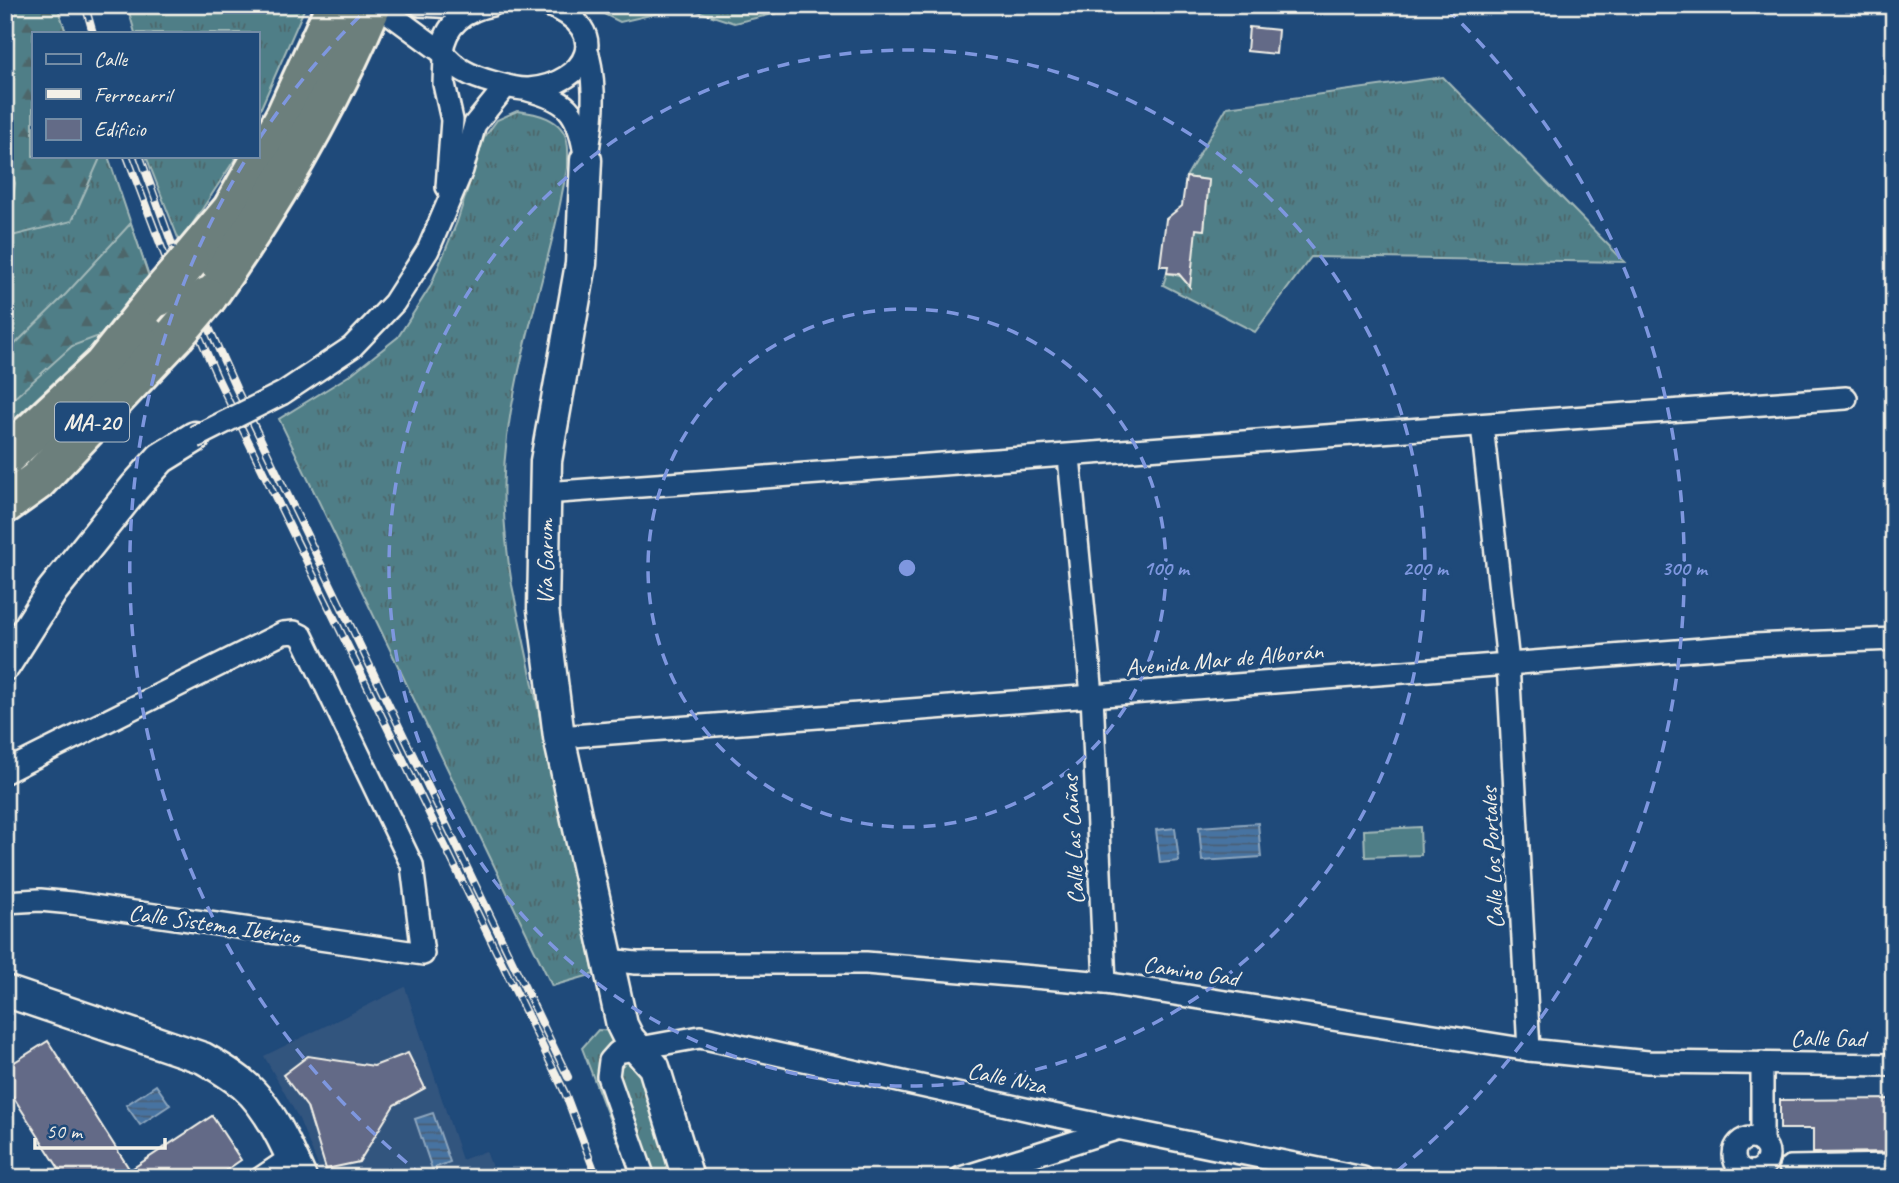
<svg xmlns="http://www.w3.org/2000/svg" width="1899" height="1183" font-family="Caveat,sans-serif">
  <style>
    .built { fill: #33547e }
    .grass { fill: url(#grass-tufts); stroke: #a2b8b8; stroke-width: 2 }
    .forest { fill: url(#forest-firs); stroke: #a2b8b8; stroke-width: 2 }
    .garden { fill: #507e87; stroke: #a2b8b8; stroke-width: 2 }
    .water { fill: url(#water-rules); stroke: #8ca5bd; stroke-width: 2 }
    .building { fill: #636b87; stroke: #f4f1e8; stroke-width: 2 }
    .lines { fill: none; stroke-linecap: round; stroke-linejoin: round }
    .street-casing { stroke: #f4f1e8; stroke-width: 26 }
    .secondary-casing { stroke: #f4f1e8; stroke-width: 35 }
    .highway-casing { stroke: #f4f1e8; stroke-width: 44 }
    .street { stroke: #1f4a7a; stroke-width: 21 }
    .secondary { stroke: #1f4a7a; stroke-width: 30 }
    .highway { stroke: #6c7f7c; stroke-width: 38 }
    .rail-casing { stroke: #f4f1e8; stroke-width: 8 }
    .rail { stroke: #1f4a7a; stroke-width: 5; stroke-dasharray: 16; stroke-linecap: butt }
    .street-bridge-casing { stroke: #f4f1e8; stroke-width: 26; stroke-linecap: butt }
    .highway-bridge-casing { stroke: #f4f1e8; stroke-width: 44; stroke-linecap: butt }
    .street-bridge { stroke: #1f4a7a; stroke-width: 21 }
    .highway-bridge { stroke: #6c7f7c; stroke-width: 38 }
    .ring { fill: none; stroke: #7e97df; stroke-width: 3.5; stroke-dasharray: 12 9 }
    .labels { text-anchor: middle; stroke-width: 7; stroke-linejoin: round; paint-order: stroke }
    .shield { fill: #1f4a7a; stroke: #b4bfc7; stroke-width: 2 }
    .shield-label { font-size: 23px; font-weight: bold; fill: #f4f1e8 }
    .street-label { font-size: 24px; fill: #f4f1e8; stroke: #1f4a7a }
    .centre { fill: #7e97df; stroke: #1f4a7a; stroke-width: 3.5 }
    .ring-label { font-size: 21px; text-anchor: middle; font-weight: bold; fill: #7e97df; stroke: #1f4a7a; stroke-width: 7; stroke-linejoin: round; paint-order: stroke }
  </style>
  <defs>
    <pattern id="grass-tufts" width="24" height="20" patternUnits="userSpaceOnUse" patternTransform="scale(1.75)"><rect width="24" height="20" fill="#507e87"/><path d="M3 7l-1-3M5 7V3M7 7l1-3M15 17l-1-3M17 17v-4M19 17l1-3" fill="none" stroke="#4d666a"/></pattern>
    <pattern id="forest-firs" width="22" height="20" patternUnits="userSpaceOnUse" patternTransform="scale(1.75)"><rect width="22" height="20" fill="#507e87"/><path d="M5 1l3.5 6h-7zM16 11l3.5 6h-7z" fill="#4d666a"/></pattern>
    <pattern id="water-rules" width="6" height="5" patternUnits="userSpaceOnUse" patternTransform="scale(1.75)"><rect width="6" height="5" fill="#4773a1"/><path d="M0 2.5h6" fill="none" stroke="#485e74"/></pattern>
  </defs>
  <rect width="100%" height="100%" fill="#1f4a7a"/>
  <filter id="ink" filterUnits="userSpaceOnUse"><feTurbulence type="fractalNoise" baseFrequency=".0143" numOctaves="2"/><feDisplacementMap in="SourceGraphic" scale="14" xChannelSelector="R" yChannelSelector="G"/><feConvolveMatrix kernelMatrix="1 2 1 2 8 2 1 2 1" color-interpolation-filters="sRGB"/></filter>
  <g filter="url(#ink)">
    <path class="built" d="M405 987 462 1160 486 1151 496 1178H323L299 1119 264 1056Z"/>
    <g class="grass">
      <path d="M5 5H57L66 33H33V156H108L150 280 107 333 5 428Z"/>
      <path d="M127 5H306L257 117V33H135Z"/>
      <path d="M597 5H812L734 23 685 7 620 22 600 12Z"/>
      <path d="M1443 77 1625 262 1311 257 1255 332 1163 285 1167 273 1188 278 1195 229 1204 230 1209 180 1186 177 1227 107Z"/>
      <path d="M517 111C536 113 562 118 567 141 571 160 564 181 561 199 549 262 528 323 516 385 500 459 500 511 512 585L594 974 552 986 279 419 350 375 398 337 430 287 457 222 484 138 497 120Z"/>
      <path d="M146 156H237L180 243Z"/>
      <path d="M598 1030 618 1031 637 1062 675 1178H632L582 1048Z"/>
    </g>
    <g class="forest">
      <path d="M5 5H57L66 33H33V156H101L72 221 8 237 15 183 5 152Z"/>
      <path d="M131 223 150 280 107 333 72 346 11 401H5V354L66 294Z"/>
    </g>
    <path class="garden" d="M1420 827 1421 855 1365 857 1364 830Z"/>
    <g class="water">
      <path d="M1258 823 1261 857 1202 861 1199 827Z"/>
      <path d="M1175 828 1179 861 1160 863 1156 830Z"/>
      <path d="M156 1085 170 1105 140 1125 126 1105Z"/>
      <path d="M433 1113 450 1162 432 1169 415 1119Z"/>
    </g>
    <g class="building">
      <path d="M1249 27 1278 30 1276 54 1247 51Z"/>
      <path d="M1186 177 1209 180 1204 230 1196 229 1190 287 1179 274 1167 273 1168 266H1160L1166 219 1182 206Z"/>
      <path d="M48 1041 130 1170 212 1116 241 1160 215 1178H65L5 1084V1068Z"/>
      <path d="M408 1053 425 1088 394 1105 359 1162 326 1169 307 1107 283 1075 308 1056 374 1066Z"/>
      <path d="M1894 1099V1152L1813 1153V1129H1780V1100Z"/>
    </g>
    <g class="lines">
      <defs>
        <g id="street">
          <path d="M378 5 442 52"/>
          <path d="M420 5 473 8"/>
          <path d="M492 5C465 10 445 24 442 52 456 69 470 76 492 82 503 85 517 90 529 89 588 84 614 29 548 5"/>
          <path d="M445 56 444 84 452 120 447 187"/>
          <path d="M528 90C566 100 577 110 584 149"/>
          <path d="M586 160C593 125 597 90 588 54"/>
          <path d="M283 393 352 347 394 303 428 250 462 170 475 124 506 86"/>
          <path d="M1482 425 1508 663 1529 1050"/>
          <path d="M1069 457 1092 695 1105 983"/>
          <path d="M545 493 1846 398"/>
          <path d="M559 737 1754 645 1894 639"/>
          <path d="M5 772 283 633 294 632 302 636 412 865 423 954 72 903 40 900 5 902"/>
          <path d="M609 960 636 963H866L1105 983 1529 1050 1648 1062 1894 1065"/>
          <circle cx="1751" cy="1155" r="17"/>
          <path d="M1762 1142V1063"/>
          <path d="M1790 1167 1894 1165"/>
          <path d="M261 1178 292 1157"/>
          <path d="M644 1178 608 1076 610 1061 618 1052 700 1037 1043 1113 1363 1178"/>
          <path d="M961 1178 1116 1129"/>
        </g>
        <g id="secondary">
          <path d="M586 160 581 264 546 461 543 609 559 737 622 1025 629 1039 654 1067 688 1178"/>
          <path d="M5 665 52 591 135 487 161 458 195 437"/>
          <path d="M5 991 203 1058C217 1066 231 1074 244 1085 269 1106 288 1148 301 1178"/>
        </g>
        <g id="highway">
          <path d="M189 261 232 210 285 117 336 5"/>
          <path d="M207 297C272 205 328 110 372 5"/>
          <path d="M5 457 102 367 158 297"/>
          <path d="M5 504 37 481 175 335"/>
        </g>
      </defs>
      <use href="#street" class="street-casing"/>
      <use href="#secondary" class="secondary-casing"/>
      <use href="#highway" class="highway-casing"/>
      <use href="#street" class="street"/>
      <use href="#secondary" class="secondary"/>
      <use href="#highway" class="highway"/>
      <defs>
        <g id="rail">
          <path d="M85 5 93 33"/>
          <path d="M127 156 166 259 218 379 565 1093 597 1178"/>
          <path d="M140 156 173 247 236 388 568 1077"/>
        </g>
      </defs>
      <use href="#rail" class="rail-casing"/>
      <use href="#rail" class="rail"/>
      <defs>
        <path id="street-bridge" d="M195 437 283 393"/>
        <g id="highway-bridge">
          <path d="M158 297 189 261"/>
          <path d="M175 335 207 297"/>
        </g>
      </defs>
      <use href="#street-bridge" class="street-bridge-casing"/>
      <use href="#highway-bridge" class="highway-bridge-casing"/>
      <use href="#street-bridge" class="street-bridge"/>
      <use href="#highway-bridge" class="highway-bridge"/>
    </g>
  </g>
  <g class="ring">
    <circle cx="907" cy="568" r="259"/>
    <circle cx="907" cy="568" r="518"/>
    <path d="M423 1176A777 777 0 0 1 248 156M259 139A777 777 0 0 1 367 9M1447 9A777 777 0 0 1 1391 1176"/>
  </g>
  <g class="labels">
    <rect class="shield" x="55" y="402.5" width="74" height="39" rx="5"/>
    <g class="shield-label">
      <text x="92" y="430">MA-20</text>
    </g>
    <g class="street-label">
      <text transform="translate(545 562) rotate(-90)" y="8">Vía Garum</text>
      <text transform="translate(1224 659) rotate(-5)" y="8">Avenida Mar de Alborán</text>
      <text transform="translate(1073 840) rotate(-93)" y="8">Calle Las Cañas</text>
      <text transform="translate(1492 858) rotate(-93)" y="8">Calle Los Portales</text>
      <text transform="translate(214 924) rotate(8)" y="8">Calle Sistema Ibérico</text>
      <text transform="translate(1191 971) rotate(9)" y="8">Camino Gad</text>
      <text x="1828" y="1046">Calle Gad</text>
      <text transform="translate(1007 1078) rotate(12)" y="8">Calle Niza</text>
    </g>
  </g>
  <circle cx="907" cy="568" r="10" class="centre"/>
  <g class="ring-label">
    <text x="1166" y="575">100 m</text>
    <text x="1425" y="575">200 m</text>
    <text x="1684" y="575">300 m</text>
  </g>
  <rect width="1899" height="1183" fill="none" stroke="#1f4a7a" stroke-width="28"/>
  <rect x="14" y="14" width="1871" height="1155" fill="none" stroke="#f4f1e8" stroke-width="2.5" filter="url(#ink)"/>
  <rect x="32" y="32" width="228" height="126" fill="#1f4a7a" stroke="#748da6" stroke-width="2"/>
  <rect x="46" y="54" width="35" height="10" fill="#1f4a7a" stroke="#748da6" stroke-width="2"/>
  <text x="94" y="66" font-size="21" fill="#f4f1e8">Calle</text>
  <rect x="46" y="89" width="35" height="10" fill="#f4f1e8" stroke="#748da6" stroke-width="2"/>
  <text x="94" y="102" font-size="21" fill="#f4f1e8">Ferrocarril</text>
  <rect x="46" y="119" width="35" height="21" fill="#636b87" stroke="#748da6" stroke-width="2"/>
  <text x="94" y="136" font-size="21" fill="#f4f1e8">Edificio</text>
  <path d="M35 1138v10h130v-10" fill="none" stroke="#f4f1e8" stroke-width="3.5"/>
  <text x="46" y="1138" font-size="21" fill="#f4f1e8" stroke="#1f4a7a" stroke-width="5" paint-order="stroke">50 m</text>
</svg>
